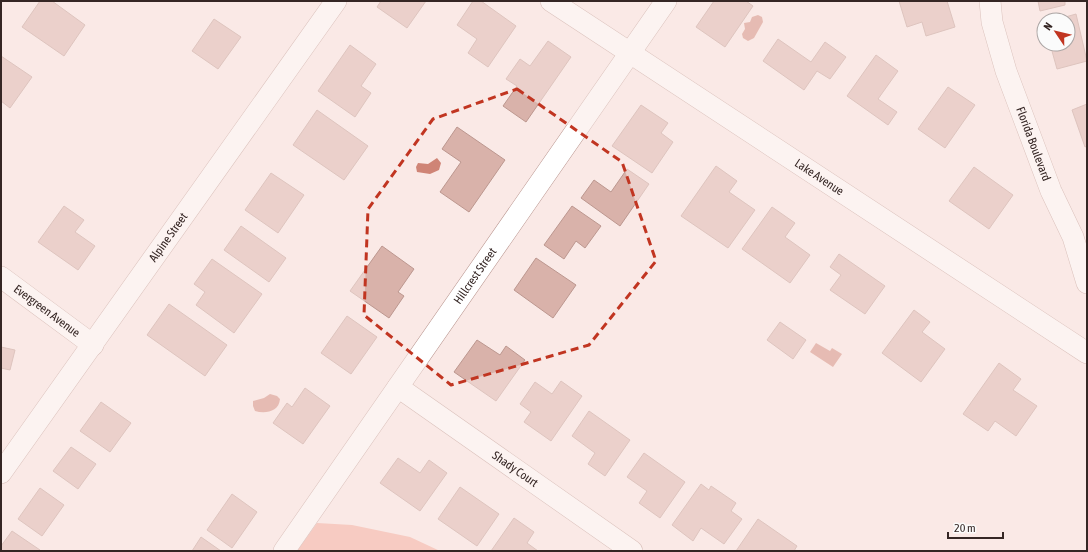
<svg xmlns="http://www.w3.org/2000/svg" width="1088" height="552" font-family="'Asap Condensed',sans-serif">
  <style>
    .forest { fill: #f3a697 }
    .water { fill: #cf8476 }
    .building { fill: #d9b2aa; stroke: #bc978f }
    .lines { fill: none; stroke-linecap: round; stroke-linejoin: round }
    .minor-casing { stroke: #b6918a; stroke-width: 22 }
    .minor { stroke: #fff; stroke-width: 21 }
    .marked { fill: none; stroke: #c13521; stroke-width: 3; stroke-dasharray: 8 5; stroke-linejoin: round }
    .labels { text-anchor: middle; stroke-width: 4; stroke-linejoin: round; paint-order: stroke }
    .street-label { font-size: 12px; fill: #352624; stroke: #fbfbfb }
  </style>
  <rect width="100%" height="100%" fill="#fae9e6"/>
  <path class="forest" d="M317 523 352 525 410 537 440 551H297Z"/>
  <g class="water">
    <path d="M758 15 762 17 763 22 754 38 748 41 743 38 742 34 745 29 744 23 750 22 752 17Z"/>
    <path d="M437 158 441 163 439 170 430 174 417 172 416 167 418 163 428 164Z"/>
    <path d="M816 343 830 351 832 348 842 354 833 367 810 352Z"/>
    <path d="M270 394 277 396 280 399C279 412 265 414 255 411L253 406V401L264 398Z"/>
  </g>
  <g class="building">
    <path d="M40 1H52L85 25 64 56 22 27Z"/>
    <path d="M381 1H426L407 28 377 7Z"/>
    <path d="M473 1H481L516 26 488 67 468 53 477 39 457 25Z"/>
    <path d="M714 1H746L753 6 725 47 696 27Z"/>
    <path d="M899 1H947L955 27 926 36 922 22 907 27Z"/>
    <path d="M1038 1H1065V5L1040 11Z"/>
    <path d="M1076 14 1087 61 1057 69 1050 44H1068V20H1055Z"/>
    <path d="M214 19 241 37 218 69 192 51Z"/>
    <path d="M778 39 811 62 825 42 846 57 830 79 817 71 804 90 763 61Z"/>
    <path d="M548 41 571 57 526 122 503 106 517 86 506 79 520 59 530 66Z"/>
    <path d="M350 45 376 64 361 86 371 93 355 117 318 91Z"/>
    <path d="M876 55 898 71 878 99 897 112 888 125 847 96Z"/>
    <path d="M1 56 32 77 10 108 1 101Z"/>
    <path d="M948 87 975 105 945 148 918 129Z"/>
    <path d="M1087 104V146L1085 147 1072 110Z"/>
    <path d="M641 105 668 123 661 133 673 142 652 173 612 146Z"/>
    <path d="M317 110 368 146 344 180 293 145Z"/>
    <path d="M457 127 505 160 469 212 440 192 461 162 442 149Z"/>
    <path d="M716 166 737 181 729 192 755 210 728 248 681 216Z"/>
    <path d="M974 167 1013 195 989 229 949 201Z"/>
    <path d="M627 169 649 184 620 226 581 198 594 180 611 192Z"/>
    <path d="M271 173 304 195 278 233 245 210Z"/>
    <path d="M64 206 84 220 75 232 95 246 78 270 38 242Z"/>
    <path d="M572 206 601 226 585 248 576 241 564 259 544 245Z"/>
    <path d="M772 207 795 223 785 237 810 255 790 283 742 249Z"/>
    <path d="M241 226 286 258 269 282 224 250Z"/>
    <path d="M382 246 414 269 398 292 404 296 389 318 350 291Z"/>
    <path d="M839 254 885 286 865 314 830 290 841 275 830 267Z"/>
    <path d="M536 258 576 285 553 318 514 290Z"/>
    <path d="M212 259 262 294 234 333 196 305 205 292 194 284Z"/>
    <path d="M169 304 227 345 205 376 147 335Z"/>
    <path d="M914 310 930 322 922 332 945 349 921 382 882 353Z"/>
    <path d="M347 316 377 337 351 374 321 353Z"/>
    <path d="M780 322 806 340 793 359 767 340Z"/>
    <path d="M477 340 500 355 506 346 525 360 496 401 454 372Z"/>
    <path d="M1 347 15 350 10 370 1 368Z"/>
    <path d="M999 363 1021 379 1013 390 1037 406 1016 436 995 421 988 431 963 414Z"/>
    <path d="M561 381 582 396 551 441 524 422 531 412 520 404 535 382 552 394Z"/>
    <path d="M305 388 330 406 303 444 273 423 287 403 292 407Z"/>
    <path d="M101 402 131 423 110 452 80 431Z"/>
    <path d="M589 411 630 440 605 476 588 464 595 453 572 436Z"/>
    <path d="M71 447 96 464 78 489 53 471Z"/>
    <path d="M644 453 685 482 660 518 639 503 647 491 627 477Z"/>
    <path d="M398 458 420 473 429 460 447 473 420 511 380 483Z"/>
    <path d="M701 484 709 490 711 486 736 503 731 511 742 519 724 544 701 528 693 541 672 525Z"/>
    <path d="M460 487 499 514 477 546 438 519Z"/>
    <path d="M40 488 64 505 42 536 18 519Z"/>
    <path d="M232 494 257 512 232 548 207 530Z"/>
    <path d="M514 518 534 532 527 543 538 551H491Z"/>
    <path d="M758 519 797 546 794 551H736Z"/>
    <path d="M12 531 40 550V551H1V546Z"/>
    <path d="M201 537 221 551H192Z"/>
  </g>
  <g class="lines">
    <defs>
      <g id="minor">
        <path id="s1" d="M551 1 1087 353"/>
        <path id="s2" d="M990 1 992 22 1006 71 1051 191 1073 237 1087 283"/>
        <path id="s3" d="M1 277 93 345"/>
        <path id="s4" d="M398 387 632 551"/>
        <path id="s5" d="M1 473 336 1"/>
        <path id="s6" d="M284 551 666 1"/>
      </g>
    </defs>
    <use href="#minor" class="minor-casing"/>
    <use href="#minor" class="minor"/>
  </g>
  <path d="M0 0H1088V552H0ZM517 89 622 162 656 261 589 345 451 385 364 315 368 209 433 119Z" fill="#fae9e6" fill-opacity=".55" fill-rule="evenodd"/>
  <path class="marked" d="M517 89 622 162 656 261 589 345 451 385 364 315 368 209 433 119Z"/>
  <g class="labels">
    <g class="street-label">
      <text dy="4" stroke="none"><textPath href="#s2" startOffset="150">Florida Boulevard</textPath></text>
      <text dy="4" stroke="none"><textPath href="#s1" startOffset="321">Lake Avenue</textPath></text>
      <text dy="4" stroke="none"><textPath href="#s5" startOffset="289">Alpine Street</textPath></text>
      <text dy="4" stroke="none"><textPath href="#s6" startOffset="335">Hillcrest Street</textPath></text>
      <text dy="4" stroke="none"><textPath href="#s3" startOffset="57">Evergreen Avenue</textPath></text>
      <text dy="4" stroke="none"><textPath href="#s4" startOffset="143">Shady Court</textPath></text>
    </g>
  </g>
  <rect width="1088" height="552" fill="none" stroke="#352624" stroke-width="4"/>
  <g transform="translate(1056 32) rotate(305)"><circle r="19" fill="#fbfbfb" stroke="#aca6a5"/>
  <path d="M0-3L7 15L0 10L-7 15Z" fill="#c13521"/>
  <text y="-6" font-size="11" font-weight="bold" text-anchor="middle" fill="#352624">N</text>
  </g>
  <path d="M948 532v6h55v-6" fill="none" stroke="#352624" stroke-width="2"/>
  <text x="954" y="532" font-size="12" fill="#352624" stroke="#fbfbfb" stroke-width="3" paint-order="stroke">20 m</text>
</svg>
